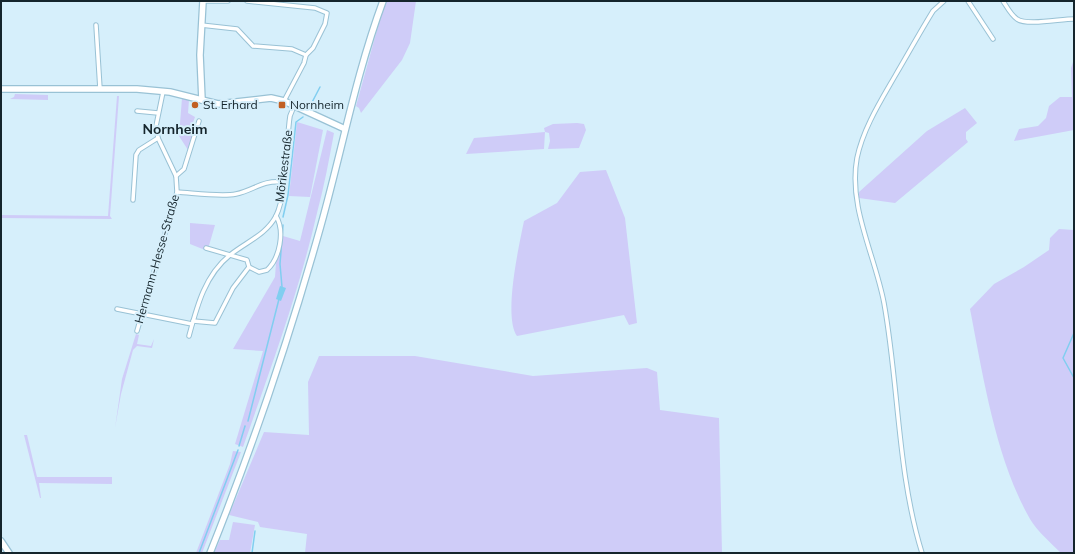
<svg xmlns="http://www.w3.org/2000/svg" width="1075" height="554" font-family="Mulish,sans-serif">
  <style>
    .green { fill: #cfccf8 }
    .water { fill: #81cef0 }
    .lines { fill: none; stroke-linecap: round; stroke-linejoin: round }
    .stream { stroke: #81cef0; stroke-width: 1.5 }
    .street-casing { stroke: #99c2d5; stroke-width: 5.5 }
    .secondary-casing { stroke: #99c2d5; stroke-width: 8 }
    .street { stroke: #fff; stroke-width: 3.5 }
    .secondary { stroke: #fff; stroke-width: 5.5 }
    .poi-dot { fill: #c15f23; stroke: #d6effb; stroke-width: 1.5 }
    .labels { text-anchor: middle; stroke-width: 4; stroke-linejoin: round; paint-order: stroke }
    .poi-label { font-size: 12px; fill: #15252c; stroke: #d6effb; text-anchor: start }
    .street-label { font-size: 12px; fill: #15252c; stroke: #d6effb }
    .quarter-label { font-size: 14px; font-weight: bold; fill: #15252c; stroke: #d6effb }
  </style>
  <rect width="100%" height="100%" fill="#d6effb"/>
  <g class="green">
    <path d="M385 1H416L410 43 402 60 361 113 359 108 356 106Z"/>
    <path d="M1074 59V130L1014 141 1019 129 1038 126 1046 118 1049 106 1060 97H1072L1071 68Z"/>
    <path d="M15 94 48 95V100L10 99 14 97Z"/>
    <path d="M117 96H119L110 216 112 219 1 218V215L108 216Z"/>
    <path d="M182 98 189 100 188 113 195 117 191 128 195 129 188 150 179 136Z"/>
    <path d="M965 108 977 123 966 132V139L968 142 895 203 859 198V192L927 131Z"/>
    <path d="M297 122 323 130 310 197 289 196Z"/>
    <path d="M577 123 584 124 586 130 579 148 548 149 550 141 549 133 545 132 544 149 466 154 474 138 545 132 544 128 553 124Z"/>
    <path d="M327 130 334 133C329 160 324 187 317 213 299 292 270 370 243 447L235 444 263 351 233 349 275 277 276 263 283 236 300 241Z"/>
    <path d="M606 170 625 218 637 323 629 325 624 315 517 336C503 316 519 246 524 221L557 203 580 172Z"/>
    <path d="M190 223 215 225 208 249 205 250 190 244Z"/>
    <path d="M1059 229 1074 230V553H1061C1051 543 1037 531 1030 519 996 460 983 376 970 309L994 284 1024 267 1049 250 1050 238Z"/>
    <path d="M136 334 139 335 137 344 151 346 154 339 152 348 137 346 133 350 121 394 115 428 122 379Z"/>
    <path d="M319 356H415L533 376 647 368 657 372 660 410 719 418 722 553H305L307 534 260 527 258 522 229 515 264 432 309 435 308 382Z"/>
    <path d="M24 435H27L37 477H112V484L39 483 41 498H40Z"/>
    <path d="M233 451 241 452 202 553H196L230 464Z"/>
    <path d="M233 522 255 525 250 553H214L220 540H229Z"/>
  </g>
  <path class="water" d="M280 286 286 288 281 301 276 299Z"/>
  <g class="lines">
    <g class="stream">
      <path d="M308 110 320 87"/>
      <path d="M283 217 288 195 296 122 303 117"/>
      <path d="M282 287 280 264 283 225"/>
      <path d="M1074 333 1063 358 1074 378"/>
      <path d="M248 421 279 299"/>
      <path d="M239 446 245 426"/>
      <path d="M199 553 238 450"/>
      <path d="M252 553 255 531"/>
    </g>
    <defs>
      <g id="street">
        <path d="M203 1H228"/>
        <path d="M247 1 315 8 327 13 325 24 313 48 306 55 304 63 284 101"/>
        <path d="M968 1 993 39"/>
        <path d="M1003 1C1007 7 1011 15 1017 19 1027 26 1060 19 1074 19"/>
        <path d="M96 25 100 89"/>
        <path d="M201 25 237 29 253 46 292 49 306 55"/>
        <path d="M163 92 156 126 158 138 176 176"/>
        <path d="M137 111 158 113"/>
        <path d="M177 192C194 193 221 197 236 194 255 190 261 180 283 182"/>
        <path d="M133 200 136 155 139 150 158 138"/>
        <path d="M206 248 247 260 249 267 259 272 267 270C280 258 285 231 276 216"/>
        <path d="M117 309 192 324"/>
        <path d="M193 321 215 323 233 288 249 267"/>
        <path d="M137 331 177 192 176 176 184 169 199 121"/>
        <path d="M189 336C197 306 205 275 230 255 246 242 266 235 276 216 287 194 286 142 290 116L294 106"/>
        <path d="M922 553C897 472 899 386 884 303 875 255 848 207 857 158 863 129 880 102 895 76 908 54 920 32 933 11L944 1"/>
      </g>
      <g id="secondary">
        <path d="M1 89H137L170 92 218 104 271 98 284 101 345 129"/>
        <path d="M202 100 200 55 203 1"/>
        <path d="M1 541 9 553"/>
        <path d="M210 553C253 446 290 336 321 225 342 150 356 74 383 1"/>
      </g>
    </defs>
    <use href="#street" class="street-casing"/>
    <use href="#secondary" class="secondary-casing"/>
    <use href="#street" class="street"/>
    <use href="#secondary" class="secondary"/>
  </g>
  <g class="poi-dot">
    <circle cx="195" cy="105" r="4"/>
    <rect x="278" y="101" width="8" height="8" rx="2"/>
  </g>
  <g class="labels">
    <g class="poi-label">
      <text x="203" y="109">St. Erhard</text>
      <text x="290" y="109">Nornheim</text>
    </g>
    <g class="street-label">
      <text transform="translate(284 166) rotate(-83)" y="4">Mörikestraße</text>
      <text transform="translate(157 259) rotate(-74)" y="4">Hermann-Hesse-Straße</text>
    </g>
    <g class="quarter-label">
      <text x="175" y="134">Nornheim</text>
    </g>
  </g>
  <rect width="1075" height="554" fill="none" stroke="#15252c" stroke-width="4"/>
</svg>
